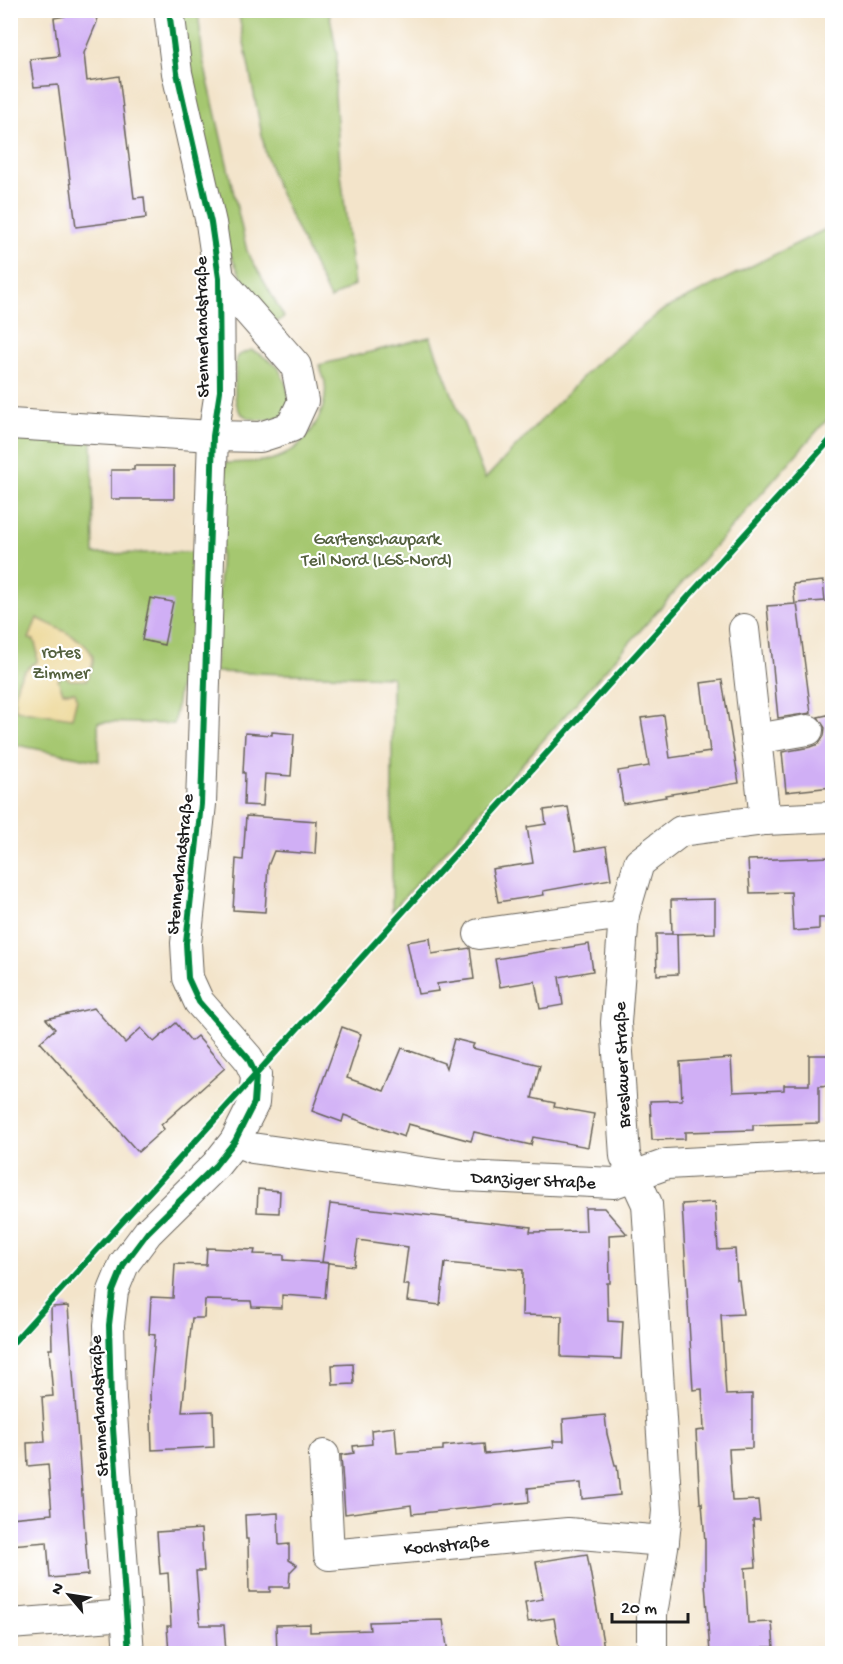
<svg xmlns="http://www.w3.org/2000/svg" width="843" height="1664" font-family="'Gochi Hand',sans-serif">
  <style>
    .green { fill: #a5c770; stroke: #607246; stroke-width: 1.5 }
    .sand { fill: #eeda9e; stroke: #857b5d; stroke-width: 1.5 }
    .building { fill: #d0aff5 }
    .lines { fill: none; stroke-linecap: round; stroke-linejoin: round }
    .minor-casing { stroke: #676259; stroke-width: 32 }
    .minor { stroke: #fff; stroke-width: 30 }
    .cycleway-casing { stroke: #fff; stroke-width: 10 }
    .cycleway { stroke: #00873e; stroke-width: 6 }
    .labels { text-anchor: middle; stroke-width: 4.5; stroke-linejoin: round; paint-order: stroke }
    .street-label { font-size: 18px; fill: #1c1c1c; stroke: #fff }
    .park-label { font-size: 18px; fill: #53603e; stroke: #fff }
  </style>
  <rect width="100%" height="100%" fill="#fff"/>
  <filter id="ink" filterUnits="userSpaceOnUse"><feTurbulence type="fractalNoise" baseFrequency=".0167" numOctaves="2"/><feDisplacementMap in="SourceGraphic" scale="12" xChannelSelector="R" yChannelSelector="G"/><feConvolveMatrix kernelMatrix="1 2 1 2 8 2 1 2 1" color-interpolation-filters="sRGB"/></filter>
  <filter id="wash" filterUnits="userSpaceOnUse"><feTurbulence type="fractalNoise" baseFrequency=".008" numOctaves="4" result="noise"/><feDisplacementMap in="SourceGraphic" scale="24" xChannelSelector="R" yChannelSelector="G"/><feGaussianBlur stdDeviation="1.35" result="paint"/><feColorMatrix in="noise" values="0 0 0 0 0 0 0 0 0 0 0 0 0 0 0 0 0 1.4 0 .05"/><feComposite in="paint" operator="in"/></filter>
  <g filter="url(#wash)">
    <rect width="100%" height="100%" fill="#f3e4ca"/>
    <g class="green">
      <path d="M175 11H198L203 59 247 251 284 317 279 321H271C251 297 237 271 225 242Z"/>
      <path d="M238 11H329L337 54 335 94 340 165 354 285 330 299 276 185 265 151Z"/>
      <path d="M832 226V414L392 911V677L215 672 225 463C240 462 264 463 277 458 305 448 329 413 325 383 324 377 321 371 319 365L430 337 485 479 593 366 663 310Z"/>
      <path d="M251 350 260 354 278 367 286 384 290 401 281 418C227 428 235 400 236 360L239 355Z"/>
      <path d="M10 434 92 438 94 554 198 552 195 667 182 666 174 724 98 722 99 761 11 744Z"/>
    </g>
    <path class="sand" d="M37 618C52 626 89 639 93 658 94 665 90 673 87 680H70L63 675 58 680 63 692H75L77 698 72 718 16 710C13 689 18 671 37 662V650L34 640 29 639Z"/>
    <g id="blocks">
      <g class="building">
        <path d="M65 10H95L97 22 84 53 87 81 119 76 134 198 144 197 146 218 76 227 58 85 34 87 30 59 59 56 54 18 65 16Z"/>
        <path d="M134 466H174V499H111V470H134Z"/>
        <path d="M823 581 825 601 797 603 811 713 778 718 767 606 795 604 793 584Z"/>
        <path d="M150 598 173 602 164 645 142 640Z"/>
        <path d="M722 680 739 783 665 795 666 797 623 804 618 771 649 766 641 718 664 715 670 758 710 752 701 683Z"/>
        <path d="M832 714V787L786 792 782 752 811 747 819 744 824 736 825 728 818 717Z"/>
        <path d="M272 732 294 734 291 776 265 774 263 806 244 805 245 773H243L245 733 272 735Z"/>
        <path d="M568 807 576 851 606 846 611 879 543 891 544 895 498 902 492 869 533 863 527 827 546 824 544 810Z"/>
        <path d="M246 816 317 821 315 854 274 851 268 866 265 912 233 910 236 859 243 860Z"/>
        <path d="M832 857V918H819V929L793 931 791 892 750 893 748 860Z"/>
        <path d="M715 899V933L672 934 671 900Z"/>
        <path d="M656 934H677L678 974 657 975Z"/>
        <path d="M430 938 432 954 470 948 474 979 437 984 438 991 418 994 407 942Z"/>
        <path d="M589 944 593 971 559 977 563 1005 540 1009 535 981 500 987 495 959Z"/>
        <path d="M94 1008 125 1043 141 1028 154 1042 176 1023 191 1041 197 1036 225 1068 161 1125 164 1129 138 1152 40 1042 55 1029 46 1019Z"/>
        <path d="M342 1027 361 1034 347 1078 384 1091 402 1048 444 1063 446 1068 454 1039 474 1044 472 1048 540 1065 532 1098 555 1103 554 1107 594 1114 588 1147 533 1137 531 1145 474 1132 471 1141 408 1124 404 1137 344 1115 342 1122 312 1111Z"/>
        <path d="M809 1055H832V1085L819 1086V1123L753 1125V1130L685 1132V1139L652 1140 650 1101 682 1100 680 1062 731 1058 733 1092 784 1090V1085H809Z"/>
        <path d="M258 1189 280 1191 279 1213 257 1212Z"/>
        <path d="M715 1202 718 1250 735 1249 737 1280H739L743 1314 721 1315 726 1395 752 1394V1448L729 1449 732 1501 758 1500 760 1520H753L756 1567 745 1568 748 1623 772 1622 774 1647H764V1653H710L705 1584V1542L702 1503H700L696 1431 704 1430 702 1389 693 1390 682 1204Z"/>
        <path d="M330 1204 531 1227 530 1232 586 1231 585 1208H604L627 1234 609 1235 610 1283H607L608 1321 623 1322 621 1359 561 1357 562 1316 522 1315 523 1270 445 1263 440 1305 407 1301 409 1285H403L408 1247 358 1240 354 1266 322 1262Z"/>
        <path d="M207 1248 255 1250 254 1254 284 1255V1260L328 1263 325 1298 282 1295V1308L252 1307 251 1301 205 1300 204 1318H192L182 1412 213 1411 214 1447 152 1450 150 1394 155 1335 149 1334 151 1297 173 1298 175 1264 206 1265Z"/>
        <path d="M68 1306 88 1575 50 1578 47 1542 10 1545V1518L52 1514 48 1464 28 1466 27 1443 45 1442 42 1397 53 1396 49 1349H52L51 1307Z"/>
        <path d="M353 1364 354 1384 333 1385 332 1365Z"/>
        <path d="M605 1415 607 1434 615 1465H617L620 1495 582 1499 581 1483 528 1488 529 1502 412 1514 411 1505 345 1514 341 1455 354 1453 353 1446 372 1444 371 1430 395 1427 397 1453 443 1450V1446L473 1443V1445L484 1444 485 1454 554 1447 553 1441H564L563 1419Z"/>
        <path d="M278 1513 279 1545 289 1544V1560L297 1565 290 1572 289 1587H270V1592H249L248 1539H246L245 1515Z"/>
        <path d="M201 1529 204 1571H196L200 1625H224L226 1653H169L167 1626H171L168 1573 160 1574 157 1532Z"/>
        <path d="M587 1554 605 1653H560L554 1618 528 1622 525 1602 543 1599 536 1562Z"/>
        <path d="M443 1620 448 1653H277L276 1625 310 1624V1632L370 1630 369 1622Z"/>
      </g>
    </g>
  </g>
  <g filter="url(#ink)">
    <use href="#blocks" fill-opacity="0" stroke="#676259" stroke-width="1.5"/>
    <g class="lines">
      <defs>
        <g id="minor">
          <path d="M10 424 213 436 260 437 291 427 303 401 296 366 219 278"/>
          <path d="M744 629 765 820"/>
          <path d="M756 739 808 730"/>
          <path d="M479 934 624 914"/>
          <path id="s1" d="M235 1141 252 1148 443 1175 614 1183 667 1164 832 1155"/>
          <path id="s2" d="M324 1455 329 1555 568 1533 664 1541"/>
          <path d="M10 1624 126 1615"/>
          <path d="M129 1654 111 1400 109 1325 113 1291 124 1264 148 1232 215 1166 235 1141 254 1103 256 1075 248 1058 199 1002 188 978 186 943 201 804 213 436 220 391 219 278 211 223 177 73 169 10"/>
          <path d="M652 1654V1614L664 1541 667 1511 647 1204 625 1156 616 1023 624 914 639 863 681 831 765 820 832 817"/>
        </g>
      </defs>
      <use href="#minor" class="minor-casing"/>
      <use href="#minor" class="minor"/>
      <defs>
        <g id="cycleway">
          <path d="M10 1346 832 438"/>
          <path d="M129 1654 111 1400 109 1325 113 1291 124 1264 148 1232 215 1166 235 1141 254 1103 256 1075 248 1058 199 1002 188 978 186 943 201 804 213 436 220 391 219 278 211 223 177 73 169 10"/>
        </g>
      </defs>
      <use href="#cycleway" class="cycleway-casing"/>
      <use href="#cycleway" class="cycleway"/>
    </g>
  </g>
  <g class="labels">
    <g class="street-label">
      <text transform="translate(201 327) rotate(-91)" y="6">Stennerlandstraße</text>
      <text transform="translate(179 864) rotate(-84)" y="6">Stennerlandstraße</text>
      <text transform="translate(621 1065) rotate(-92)" y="6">Breslauer Straße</text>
      <text dy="6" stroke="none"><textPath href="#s1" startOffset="302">Danziger Straße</textPath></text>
      <text transform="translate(98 1406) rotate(-93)" y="6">Stennerlandstraße</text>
      <text dy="6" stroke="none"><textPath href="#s2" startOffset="218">Kochstraße</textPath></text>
    </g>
    <g class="park-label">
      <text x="377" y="544">Gartenschaupark<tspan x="377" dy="21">Teil Nord (LGS-Nord)</tspan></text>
      <text x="61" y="657">rotes<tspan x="61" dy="21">Zimmer</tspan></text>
    </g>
  </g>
  <rect width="843" height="1664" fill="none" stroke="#fff" stroke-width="36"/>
  <g transform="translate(69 1595) rotate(299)" stroke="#ffffff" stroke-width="4.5" paint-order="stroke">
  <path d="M0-4.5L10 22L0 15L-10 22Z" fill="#1c1c1c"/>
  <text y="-9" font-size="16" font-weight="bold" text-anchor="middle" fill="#1c1c1c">N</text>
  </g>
  <path d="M612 1613v9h76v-9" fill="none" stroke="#1c1c1c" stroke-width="3"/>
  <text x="621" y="1613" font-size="18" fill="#1c1c1c" stroke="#ffffff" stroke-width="4.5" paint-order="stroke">20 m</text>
</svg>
